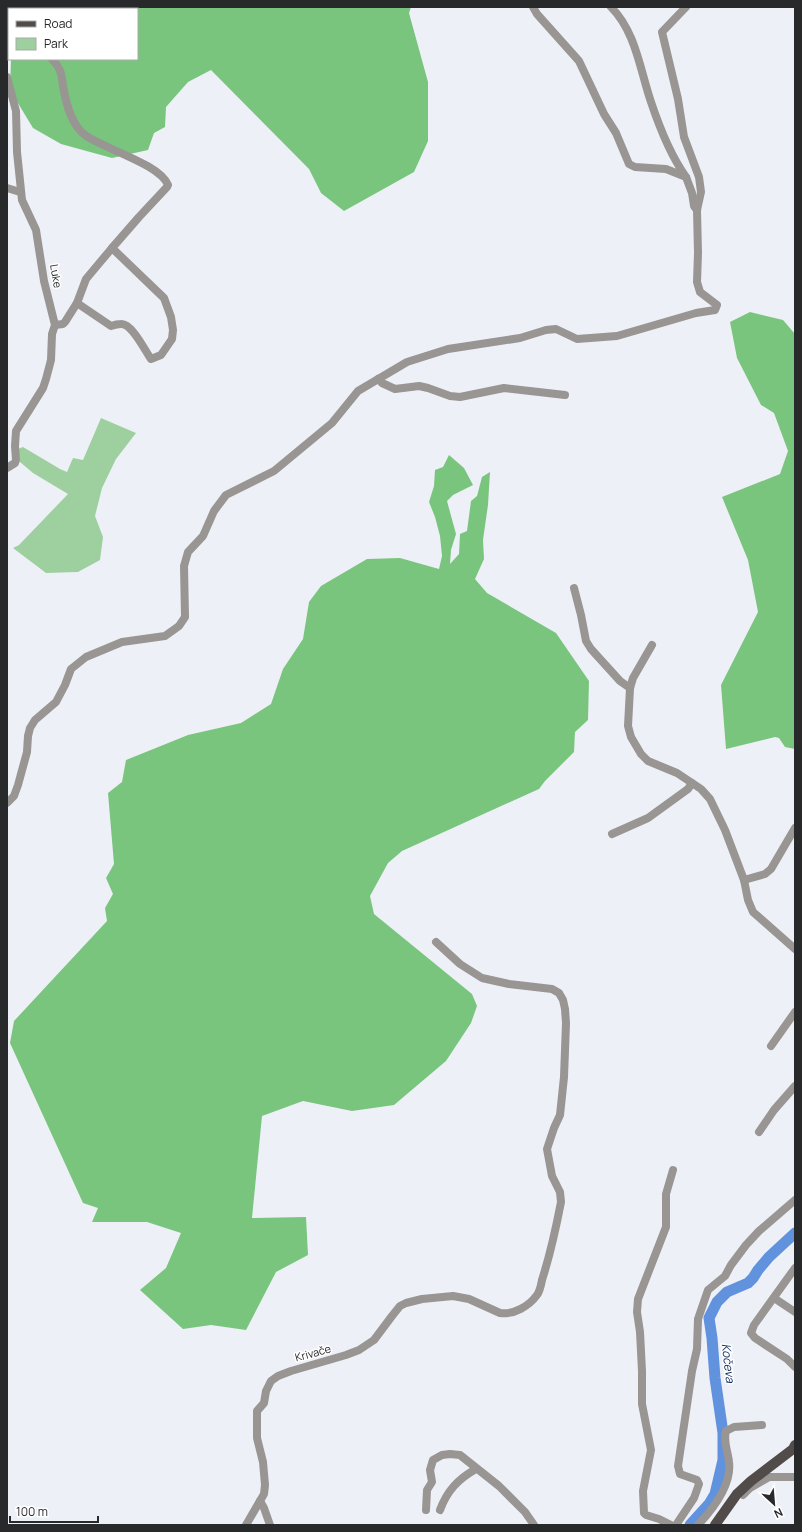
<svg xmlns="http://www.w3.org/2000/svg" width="802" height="1532" font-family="Manrope,sans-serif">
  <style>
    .green { fill: #9ed09f }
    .forest { fill: #79c57e }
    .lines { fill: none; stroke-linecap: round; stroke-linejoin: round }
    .river { stroke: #6192de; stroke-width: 11 }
    .minor { stroke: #989593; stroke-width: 8 }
    .major { stroke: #514b49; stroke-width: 10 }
    .labels { text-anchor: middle; stroke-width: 3; stroke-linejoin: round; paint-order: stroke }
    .street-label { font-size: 11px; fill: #28292b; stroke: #fff }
    .water-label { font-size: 12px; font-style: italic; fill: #0b2b5b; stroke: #fff }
  </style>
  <rect width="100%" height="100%" fill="#eef0f7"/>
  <path class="green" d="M101 418 136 433 116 459 102 488 95 516 103 537 100 560 78 572 46 573 13 548 19 545 68 494 33 473 20 462 18 449 23 447 60 469 67 472 73 458 83 460Z"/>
  <g class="forest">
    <path d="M7 7H411L409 13 428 82V141L414 172 344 211 321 193 309 169 211 70 188 82 166 107 165 127 154 133 148 150 112 158 61 144 33 128 10 90 11 59H137V9H9V24L7 17Z"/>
    <path d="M750 312 783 320 795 334V749L785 747 779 738 775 737 726 749 721 685 758 612 748 560 722 497 780 474 788 451 774 413 761 405 737 358 730 322Z"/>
    <path d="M449 455 464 468 473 485 453 495 447 501 456 534 451 550 450 564 459 554 460 534 467 531 471 501 477 496 482 477 490 472 488 505 483 540 484 559 475 579 487 593 556 633 589 681 588 720 575 732 574 752 545 781 539 789 402 851 388 863 370 896 374 914 472 994 477 1006 471 1023 446 1061 394 1105 352 1111 303 1101 262 1116 252 1218 306 1217 308 1255 276 1272 246 1330 211 1325 183 1329 140 1290 166 1268 181 1233 147 1222H92L98 1208 83 1203 10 1043 14 1021 107 921 105 908 113 894 106 878 114 864 108 793 122 782 126 760 188 735 241 723 271 704 283 669 303 639 309 602 321 586 367 559 400 558 439 569 442 556 440 536 435 517 429 502 434 486 435 470 443 467Z"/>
  </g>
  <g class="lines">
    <path class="river" d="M690 1525 709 1504 715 1494 723 1460V1433L715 1378 712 1338 709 1318 717 1302 727 1292 748 1283 753 1278 758 1270 769 1257 795 1233"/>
    <g class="minor">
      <path d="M12 7 14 9"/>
      <path d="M533 7 537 14 579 61 604 114 616 133 629 164 635 167 666 169 686 177 692 193 694 206 697 210"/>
      <path d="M611 7C636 32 640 70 651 102 659 126 671 156 686 177"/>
      <path d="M52 59C54 62 58 65 59 69 62 73 62 81 63 86 66 103 71 125 85 135 104 149 160 164 168 185L167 187 139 217 112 248 164 298 171 317 173 330 172 339 161 355 151 359C145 351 132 323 121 324 118 324 114 325 111 326L77 303"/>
      <path d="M7 77 16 111 17 152 22 200 36 230 44 281 55 325 52 334 51 360 46 379 43 388 16 431 15 446 16 460 15 463 7 468"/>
      <path d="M7 188 20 192"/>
      <path d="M55 325 63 324 65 322 77 303 86 279 112 248"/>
      <path d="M378 379 382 383 395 389 419 386 428 388 450 396 460 397 504 388 565 395"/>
      <path d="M574 588 581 615 586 641 591 649 620 681 630 688"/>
      <path d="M652 645 633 678 630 688 628 726 631 737 641 754 648 761 677 773 701 789 710 799 725 830 744 880 748 900 753 912 795 949"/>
      <path d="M7 803 14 796 18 785 27 752 28 736 30 728 35 720 56 702 65 685 71 669 86 657 122 642 165 636 179 626 185 617 184 566 188 552 203 536 214 511 226 495 274 471 332 423 358 391 407 362 448 349 520 338 546 330 556 329 577 339 617 336 696 313 715 310 717 305 700 292 697 282 698 253 697 210 701 192 699 177 684 137 678 99 662 32 686 7"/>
      <path d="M612 834 648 818 688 789 692 783"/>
      <path d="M744 880 765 874 771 869 795 828"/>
      <path d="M771 1046 795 1012"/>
      <path d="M759 1132 774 1110 795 1086"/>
      <path d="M795 1268 754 1325 751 1333 755 1338 787 1359 795 1367"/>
      <path d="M774 1298 795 1312"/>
      <path d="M743 1495 750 1488 769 1477H795"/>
      <path d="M260 1501 264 1508 270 1525"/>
      <path d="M426 1510 427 1490 432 1482 430 1470 433 1460 442 1455 450 1454 460 1455 499 1486 525 1512 534 1525"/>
      <path d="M440 1510C447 1491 458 1479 476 1469"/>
      <path d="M246 1525 264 1494 265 1485 263 1462 257 1438V1411L264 1403 266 1391 271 1381 278 1376 291 1371 346 1355 359 1350 374 1340 392 1316 400 1306 406 1303 422 1299 453 1296 469 1299 500 1313C514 1315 529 1306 537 1295 540 1291 541 1285 542 1280 550 1255 556 1228 561 1202L560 1192 552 1176 547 1149 554 1128 560 1115 564 1077 566 1023 565 1009 563 1000 559 993 552 989 509 984 482 978 460 964 436 942"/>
      <path d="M671 1525 659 1519 646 1515 644 1513 643 1491 651 1450 642 1404V1371L640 1332 637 1312 638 1299 666 1227V1194L673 1170"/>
      <path d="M676 1525 694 1498 699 1484 697 1480 680 1474 678 1466 692 1371 697 1349 698 1319 708 1290 725 1276 731 1265 746 1245 759 1231 795 1200"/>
      <path d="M698 1525C713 1509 732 1485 729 1462 728 1452 723 1441 726 1431L734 1427 762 1425"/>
    </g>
    <path class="major" d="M715 1525 737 1494 751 1481 793 1449 795 1445"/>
  </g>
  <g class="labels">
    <g class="street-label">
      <text transform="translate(56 276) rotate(80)" y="4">Luke</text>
      <text transform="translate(313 1353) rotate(-15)" y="4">Krivače</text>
    </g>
    <g class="water-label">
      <text transform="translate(728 1363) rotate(83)" y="4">Kočeva</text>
    </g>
  </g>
  <rect width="802" height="1532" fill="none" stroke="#28292b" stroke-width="16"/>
  <rect x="8" y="8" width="130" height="52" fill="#ffffff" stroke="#a9a9aa"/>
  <rect x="16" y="21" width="20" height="6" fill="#514b49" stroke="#a9a9aa"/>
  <text x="44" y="28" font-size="12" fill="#28292b">Road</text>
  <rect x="16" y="38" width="20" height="12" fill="#9ed09f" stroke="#a9a9aa"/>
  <text x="44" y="48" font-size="12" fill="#28292b">Park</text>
  <g transform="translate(774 1504) rotate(154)" stroke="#ffffff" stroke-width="3" paint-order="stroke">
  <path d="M0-3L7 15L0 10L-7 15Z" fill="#28292b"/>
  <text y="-6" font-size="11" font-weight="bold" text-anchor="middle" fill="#28292b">N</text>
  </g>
  <path d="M10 1516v6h88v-6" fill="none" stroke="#28292b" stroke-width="2"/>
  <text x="16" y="1516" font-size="12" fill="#28292b" stroke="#ffffff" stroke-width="3" paint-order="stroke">100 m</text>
</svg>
